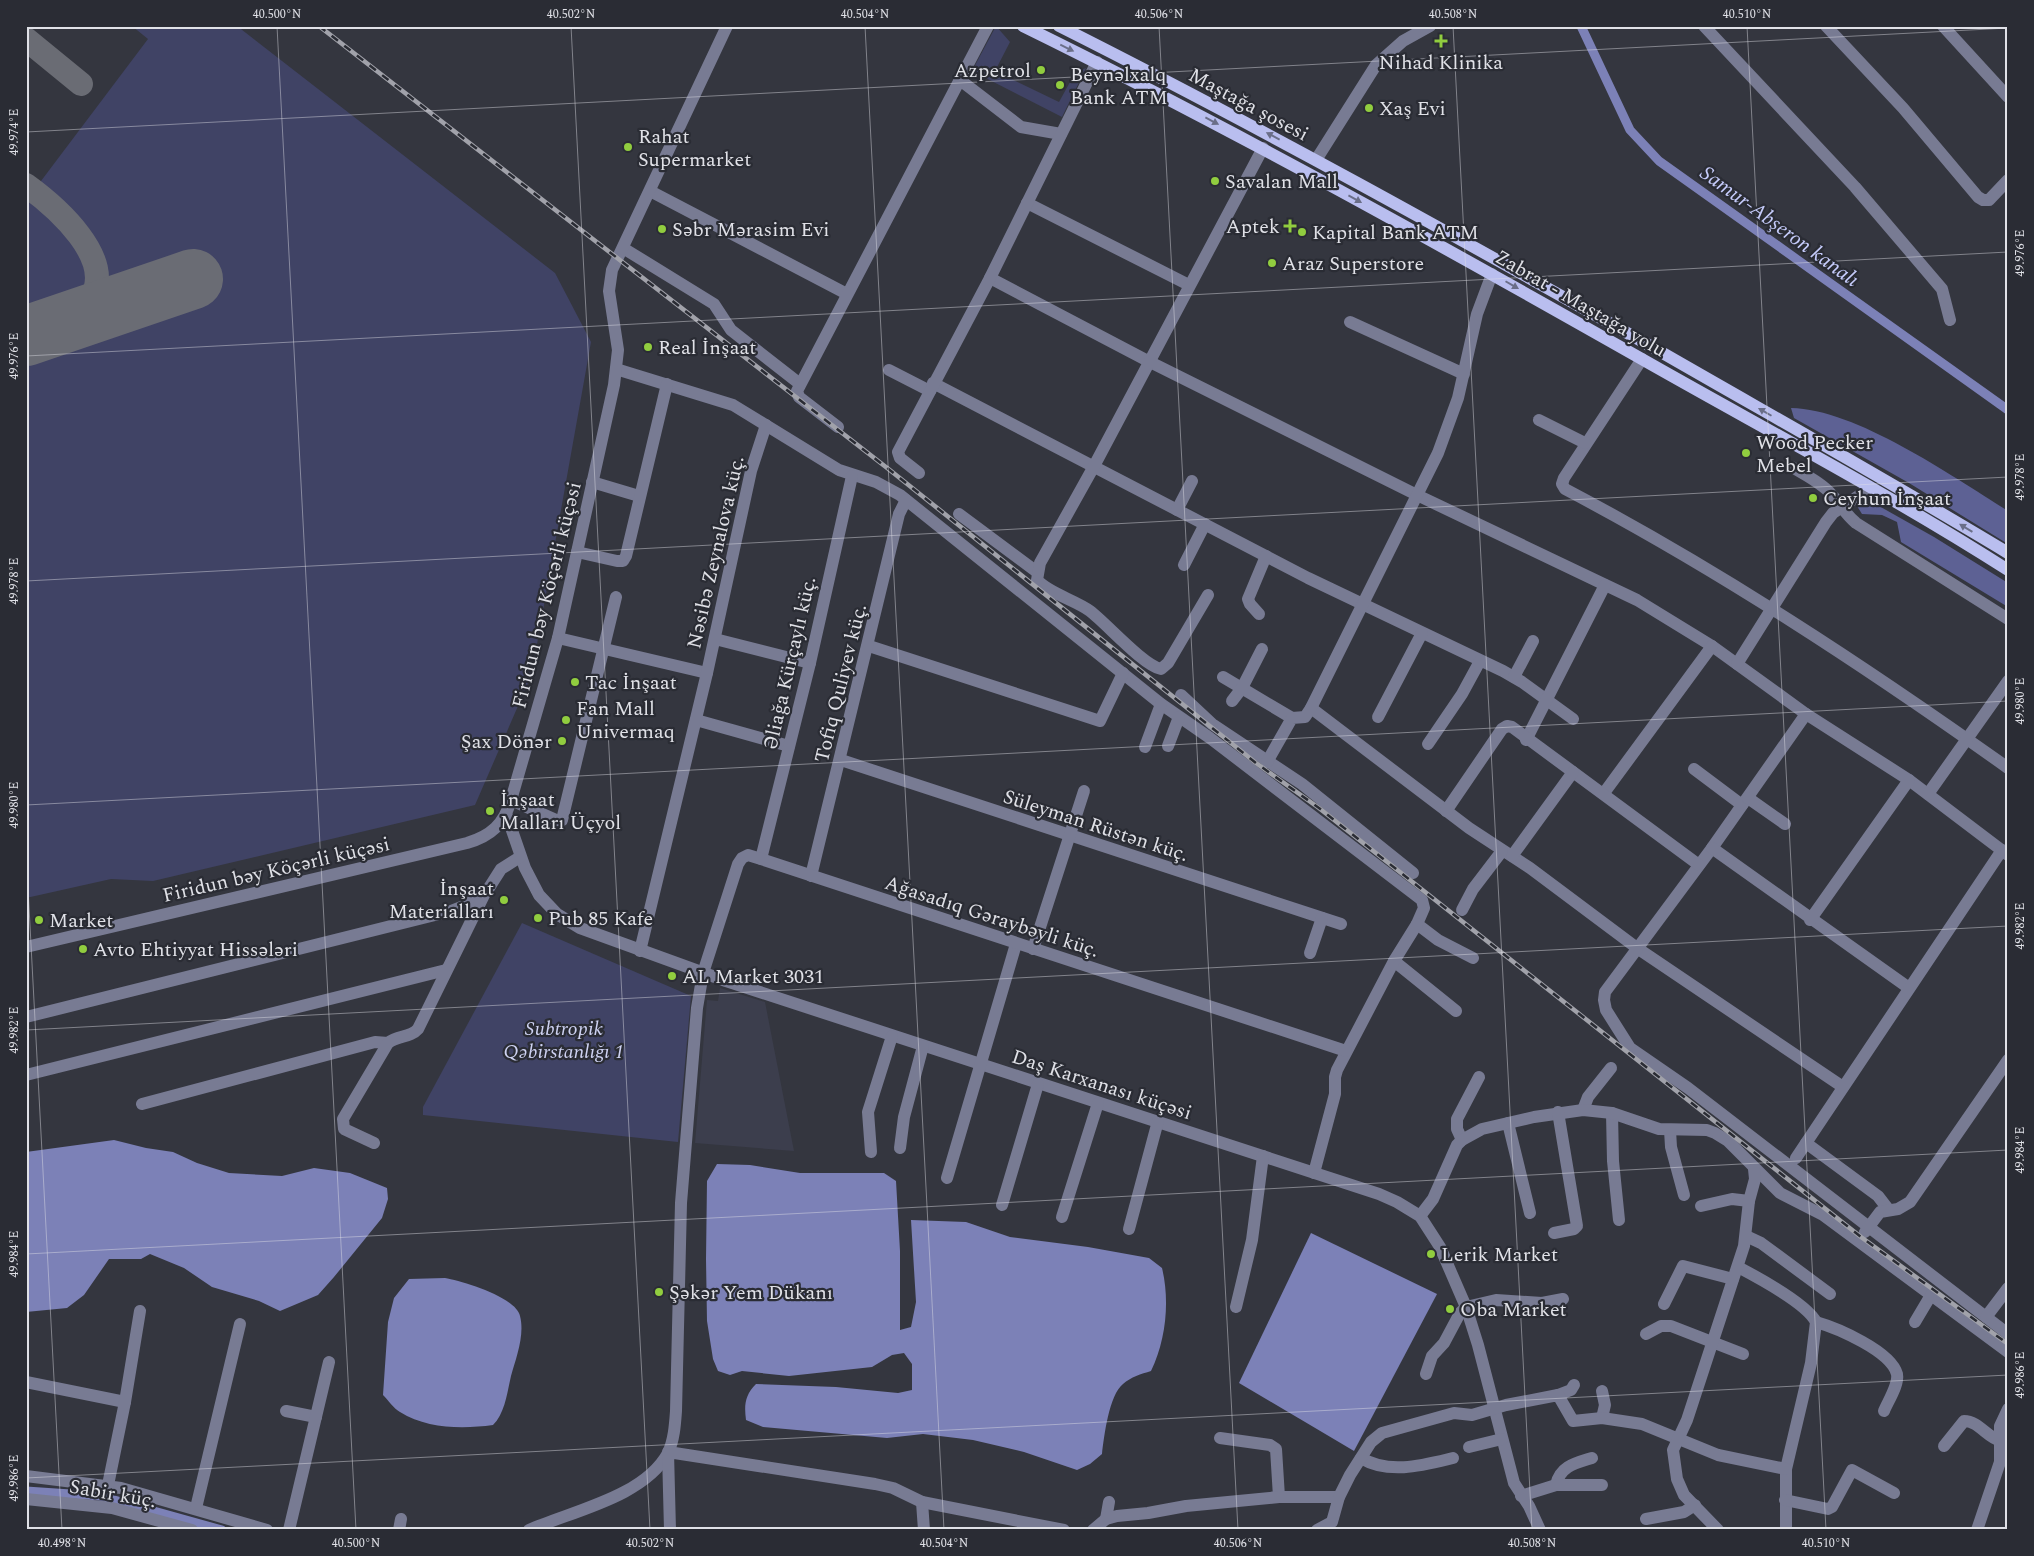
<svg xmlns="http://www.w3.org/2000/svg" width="2034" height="1556" font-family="Spectral,serif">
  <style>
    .built { fill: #3c3e4d }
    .green { fill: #404365 }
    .forest { fill: #5d6194 }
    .water { fill: #7c81b7 }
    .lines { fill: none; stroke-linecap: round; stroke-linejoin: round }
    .canal { stroke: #7c81b7; stroke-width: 9 }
    .taxiway { stroke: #6a6c74; stroke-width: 24 }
    .runway { stroke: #6a6c74; stroke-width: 60 }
    .minor { stroke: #787b93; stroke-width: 12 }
    .major { stroke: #b9beef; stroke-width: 12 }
    .rail-casing { stroke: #a1a2aa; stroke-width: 4.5 }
    .rail { stroke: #2a2c34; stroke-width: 2.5; stroke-dasharray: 8; stroke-linecap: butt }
    .oneway { fill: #6a6e88 }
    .ticks { fill: none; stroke: #e0e1e7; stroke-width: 1; stroke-opacity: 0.45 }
    .poi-dot { fill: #91cd3f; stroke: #2a2c34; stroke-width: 2 }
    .labels { text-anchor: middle; stroke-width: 4.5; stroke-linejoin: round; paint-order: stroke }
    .poi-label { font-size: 20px; fill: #e0e1e7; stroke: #2a2c34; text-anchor: start }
    .street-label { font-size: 20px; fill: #e0e1e7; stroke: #2a2c34 }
    .park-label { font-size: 20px; font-style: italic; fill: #ced2f2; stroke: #2a2c34 }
    .water-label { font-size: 21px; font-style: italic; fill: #c5cbfa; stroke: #2a2c34 }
    .neatline { fill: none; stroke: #e0e1e7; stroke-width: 2 }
    .ticks-label { font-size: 12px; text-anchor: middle; fill: #e0e1e7 }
  </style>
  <rect width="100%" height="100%" fill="#34363f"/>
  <path class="built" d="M720 988 765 1002 794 1151 695 1143 707 1000 718 1001Z"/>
  <g class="green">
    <path d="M132 26H237L555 273 591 342 534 661 528 683 475 805 153 881 111 879 26 898V358L201 298 187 260 112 286C96 236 81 215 38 185L148 39Z"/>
    <path d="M996 26 1010 42 995 71 1059 102 1075 73 1086 68 1062 117 972 71Z"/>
    <path d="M30 200C50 217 105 265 79 294 71 303 39 310 26 314V201L28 203Z"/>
    <path d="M522 923 691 996 678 1142 423 1115V1107Z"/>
  </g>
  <g class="forest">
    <path d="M1791 408C1856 409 1952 476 2008 511V544L1909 483 1794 418Z"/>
    <path d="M1863 497 1934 537 2008 583V607L1901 542 1897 522 1882 515 1862 514 1857 506Z"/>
  </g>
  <g class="water">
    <path d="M114 1140 146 1148 173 1152 197 1163 229 1173 282 1176 314 1168 350 1173 387 1188 388 1199 382 1218 334 1277 318 1295 280 1311 259 1301 212 1287 184 1268 150 1254 141 1259H109L84 1295 67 1308 26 1312V1152Z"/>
    <path d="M717 1164 750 1165 800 1173H884L896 1181 900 1251V1330L911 1327 916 1302 911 1220 966 1222 1010 1237 1088 1247 1149 1258 1162 1268C1170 1301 1166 1340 1151 1371 1141 1374 1131 1377 1123 1384 1109 1395 1104 1437 1102 1454L1090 1464 1077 1470 1024 1452 973 1440 923 1434 887 1438 763 1427 746 1420C744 1405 745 1395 756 1384L836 1387 898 1393 912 1390V1364L904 1353 892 1355 872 1367 789 1376 742 1371 730 1375 718 1371 713 1359 707 1321 706 1259 707 1181Z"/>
    <path d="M1311 1233 1437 1294 1354 1451 1239 1383Z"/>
    <path d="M445 1278C462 1281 516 1297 520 1316 525 1335 516 1358 511 1376 507 1393 505 1413 493 1425 463 1429 427 1429 400 1412 394 1409 388 1400 383 1395L388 1322 394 1298 409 1279Z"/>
  </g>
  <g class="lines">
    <g class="canal">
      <path d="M1581 26 1630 130 1659 161 2008 410"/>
      <path d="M26 1491 100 1496 222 1530"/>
    </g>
    <g class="taxiway">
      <path d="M26 39 81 84"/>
      <path d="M26 185C55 206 118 260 90 300 80 314 64 321 49 328"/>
    </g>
    <path class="runway" d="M26 336 193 279"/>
    <g class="minor">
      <path d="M1704 26 1855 187 1942 289 1950 320"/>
      <path d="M1826 26 1903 108 1978 197 1983 200H1989L2008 180"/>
      <path d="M1943 26 2008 97"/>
      <path d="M960 80 1021 127 1061 134"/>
      <path d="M1316 160 1376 65 1403 41 1430 26"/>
      <path d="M650 191 847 294"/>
      <path d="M1027 203 1189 285"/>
      <path d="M623 248 714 304 731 330 800 384"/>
      <path d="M990 278 1148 361 1417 495 1637 600 1712 646 1806 714 1909 780 2008 855"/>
      <path d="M1350 322 1464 374"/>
      <path d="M1642 359 1564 478 1562 484 1565 489C1719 570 1866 667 2008 768"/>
      <path d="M616 369 733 405 839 470 876 482 900 495 1161 704 1210 738 1422 900 1424 908 1417 924 1438 940 1473 958"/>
      <path d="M889 370 930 391"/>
      <path d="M933 383 1308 578 1503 671 1522 682 1573 719"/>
      <path d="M1539 420 1585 443"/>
      <path d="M838 427 799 397 797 391 988 26"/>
      <path d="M1792 467C1805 475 1822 483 1832 495 1841 505 1845 514 1856 523L2008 619"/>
      <path d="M919 473 900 458 898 452 990 278 1097 62"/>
      <path d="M592 482 639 496"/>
      <path d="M1177 510 1192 481"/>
      <path d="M959 514 1037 572"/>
      <path d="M577 552 617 561H623L626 556 667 384"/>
      <path d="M1184 565 1205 524"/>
      <path d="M1208 595 1168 663 1161 669C1143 665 1107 624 1090 611 1075 600 1048 593 1037 580L1040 563 1093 468 1263 148"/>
      <path d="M1259 614 1250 604 1248 599 1266 556"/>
      <path d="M558 638 707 673"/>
      <path d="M715 639 810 663"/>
      <path d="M869 646 1100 721 1123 673"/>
      <path d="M1737 664 1826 522 1833 513 1863 493 1868 487"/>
      <path d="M1223 677 1292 718"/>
      <path d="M1514 677 1533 641"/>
      <path d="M1181 695 1212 724 1302 784 1413 873"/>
      <path d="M1232 701 1242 688 1262 649"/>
      <path d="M1311 708 1469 828 1530 868 1637 948 1843 1087"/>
      <path d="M1806 714 1712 848 1605 992 1604 1000 1606 1010 1630 1048 1688 1088 2008 1334"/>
      <path d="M1378 717 1422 633"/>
      <path d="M696 720 789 746"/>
      <path d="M1526 740 1605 585"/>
      <path d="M1428 744 1462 694 1480 661"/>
      <path d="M1168 746 1179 717"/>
      <path d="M1145 747 1161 704"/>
      <path d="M841 760 1341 924"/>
      <path d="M1267 762 1292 718 1305 717 1311 708 1438 453 1458 398 1477 314 1492 274"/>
      <path d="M1694 769 1742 805"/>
      <path d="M1604 793 1712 646"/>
      <path d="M1928 794 2008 681"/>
      <path d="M1748 798 1785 824"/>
      <path d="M511 800 556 820H562L616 597"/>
      <path d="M1446 811 1502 729 1507 726 1512 727 1699 865"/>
      <path d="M507 816 525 868 539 895 557 914 580 928 726 981 1379 1194 1397 1202 1420 1216 1440 1247 1466 1307 1478 1345 1514 1483 1529 1506 1540 1530"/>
      <path d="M1712 848 1909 988"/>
      <path d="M1512 856 1573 772"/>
      <path d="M761 859 810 663 852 476"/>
      <path d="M811 876 899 514 906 500"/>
      <path d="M1462 910 1473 889 1502 851"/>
      <path d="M1810 920 1909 780"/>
      <path d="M26 947 467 843C491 836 504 824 511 800L558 638 614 385 618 350 609 291 612 270 727 26"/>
      <path d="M1033 949 1084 791"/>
      <path d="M640 951 707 673 751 471 766 425"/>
      <path d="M1310 953 1322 918"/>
      <path d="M1394 961 1456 1011"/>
      <path d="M26 1017 451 911 466 905 487 891 501 869 520 857"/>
      <path d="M26 1075 446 970"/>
      <path d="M142 1104 375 1042 388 1043"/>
      <path d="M1583 1110 1588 1097 1611 1068"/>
      <path d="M1612 1113 1613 1161 1619 1220"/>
      <path d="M1508 1123 1530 1213"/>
      <path d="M1670 1130 1671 1147 1684 1195"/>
      <path d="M1462 1140 1457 1129V1119L1479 1077"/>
      <path d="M374 1143 344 1129 343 1119 388 1043C398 1035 410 1038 418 1029L485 893"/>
      <path d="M1806 1143 1878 1196 1888 1209"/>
      <path d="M900 1148 904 1117 923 1046"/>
      <path d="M871 1152 868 1112 892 1036"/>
      <path d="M1796 1158 2002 850"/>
      <path d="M1314 1173 1335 1094V1077L1337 1070 1394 961 1417 924"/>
      <path d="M947 1178 1016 944"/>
      <path d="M1002 1205 1038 1084"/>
      <path d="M1701 1206 1732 1199 1749 1201"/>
      <path d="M1420 1216 1433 1199 1457 1145 1462 1140 1482 1129 1534 1117 1583 1110 1612 1113 1659 1129 1707 1130 1715 1133 1728 1141 1780 1193 1823 1215 2008 1352"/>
      <path d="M1062 1217 1098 1103"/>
      <path d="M1129 1229 1158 1121"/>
      <path d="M1865 1232 1880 1212 1898 1209 1910 1202 2008 1060"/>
      <path d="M1554 1233 1574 1229 1577 1226 1558 1112"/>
      <path d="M1746 1236 1761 1243 1830 1294"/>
      <path d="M1738 1267C1757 1277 1807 1304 1816 1322L1811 1363 1786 1469V1530"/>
      <path d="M1664 1304 1683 1266 1733 1279"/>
      <path d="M1236 1307 1252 1240 1263 1156"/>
      <path d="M1986 1317 2008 1288"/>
      <path d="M1816 1322C1837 1328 1891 1351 1897 1374 1899 1385 1888 1401 1884 1411"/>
      <path d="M1915 1322 1931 1295"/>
      <path d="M1646 1334 1661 1326H1671L1743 1354"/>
      <path d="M1426 1374 1432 1356 1444 1343 1460 1313 1466 1307 1496 1300 1542 1303 1563 1299"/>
      <path d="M26 1382 125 1402"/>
      <path d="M1558 1395 1571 1390 1574 1385"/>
      <path d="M286 1411 316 1417"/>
      <path d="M1602 1418 1605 1405 1602 1391"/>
      <path d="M1220 1438 1270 1445 1276 1449 1279 1497"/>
      <path d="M1944 1446 1964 1421C1979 1421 1987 1438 2001 1441"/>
      <path d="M1469 1447 1502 1439"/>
      <path d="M1361 1458C1389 1475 1424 1465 1453 1458"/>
      <path d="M26 1476 121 1488 267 1530"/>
      <path d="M108 1485 125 1402 140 1311"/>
      <path d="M1556 1485C1560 1466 1576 1463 1592 1458"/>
      <path d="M1521 1496 1556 1485H1602"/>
      <path d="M26 1499 112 1508 192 1530"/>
      <path d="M1785 1500 1828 1509 1832 1507 1852 1470 1894 1493"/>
      <path d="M922 1502 924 1530"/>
      <path d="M196 1508 240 1324"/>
      <path d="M1106 1519 1109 1502"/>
      <path d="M1646 1519 1684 1512 1695 1505"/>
      <path d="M289 1530 329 1362"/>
      <path d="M399 1530 401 1519"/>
      <path d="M529 1530C572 1511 644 1497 668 1453 674 1440 675 1425 676 1411L681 1203 697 1008 703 973 738 864 742 858 748 855 761 859 1346 1051"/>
      <path d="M670 1530 668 1452 875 1484 893 1488 922 1502 1064 1530"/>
      <path d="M1093 1530 1106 1519 1117 1516 1148 1513 1186 1506 1279 1497H1339"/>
      <path d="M1317 1530 1332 1522 1339 1497 1350 1475 1371 1442 1382 1433 1454 1413 1472 1415 1506 1405 1558 1395 1573 1421 1602 1418 1642 1424 1718 1455 1786 1469"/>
      <path d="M1718 1530 1684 1495 1677 1479 1673 1450 1687 1420 1744 1246 1749 1201 1755 1179 1754 1169"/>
      <path d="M1977 1530 2000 1462V1426L2008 1409"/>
    </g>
    <g class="major">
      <path d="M1023 26C1233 129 1437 243 1640 358 1763 428 1889 494 2008 570"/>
      <path d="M1059 26C1260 127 1457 237 1654 348 1772 416 1891 482 2008 553"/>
    </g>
    <defs>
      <path id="rail" d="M319 26 891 471 1256 763 1319 808 1861 1237 2008 1344"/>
    </defs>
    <use href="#rail" class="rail-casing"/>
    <use href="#rail" class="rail"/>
  </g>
  <defs><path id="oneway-solid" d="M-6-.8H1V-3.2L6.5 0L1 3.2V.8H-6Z" transform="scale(1.25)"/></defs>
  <g class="oneway">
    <use href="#oneway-solid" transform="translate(1067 48) rotate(26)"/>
    <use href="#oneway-solid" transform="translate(1212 121) rotate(28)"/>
    <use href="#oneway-solid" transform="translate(1273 136) rotate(-152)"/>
    <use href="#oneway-solid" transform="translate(1355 199) rotate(29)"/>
    <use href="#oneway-solid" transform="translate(1512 285) rotate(30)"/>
    <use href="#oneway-solid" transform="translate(1765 412) rotate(-150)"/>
    <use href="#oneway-solid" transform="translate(1966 528) rotate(-149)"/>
  </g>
  <path class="ticks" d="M277 26 356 1530M571 26 650 1530M865 26 944 1530M1159 26 1238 1530M1453 26 1532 1530M1747 26 1826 1530M26 132 2008 28M26 356 2008 252M26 581 2008 477M26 805 2008 701M26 850 62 1530M26 1030 2008 926M26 1254 2008 1150M26 1478 2008 1375"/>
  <g class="poi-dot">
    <path d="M1438.5 33.5h5v5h5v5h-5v5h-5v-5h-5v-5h5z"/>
    <circle cx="1041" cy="70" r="5"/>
    <circle cx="1060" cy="85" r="5"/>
    <circle cx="1369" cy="108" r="5"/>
    <circle cx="628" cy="147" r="5"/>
    <circle cx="1215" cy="181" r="5"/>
    <path d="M1287.5 218.5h5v5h5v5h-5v5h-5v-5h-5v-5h5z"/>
    <circle cx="662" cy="229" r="5"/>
    <circle cx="1302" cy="232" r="5"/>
    <circle cx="1272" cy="263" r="5"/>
    <circle cx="648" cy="347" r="5"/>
    <circle cx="1746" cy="453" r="5"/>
    <circle cx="1813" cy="498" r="5"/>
    <circle cx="575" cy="682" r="5"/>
    <circle cx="566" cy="720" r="5"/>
    <circle cx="562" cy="741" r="5"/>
    <circle cx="490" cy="811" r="5"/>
    <circle cx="504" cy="900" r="5"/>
    <circle cx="538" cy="918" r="5"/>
    <circle cx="39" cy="920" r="5"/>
    <circle cx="83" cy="949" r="5"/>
    <circle cx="672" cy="976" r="5"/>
    <circle cx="1431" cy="1254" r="5"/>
    <circle cx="659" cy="1292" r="5"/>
    <circle cx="1450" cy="1309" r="5"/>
  </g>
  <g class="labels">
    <g class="poi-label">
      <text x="1441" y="69" text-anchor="middle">Nihad Klinika</text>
      <text x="1031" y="77" text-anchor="end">Azpetrol</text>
      <text x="1070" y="81">Beynəlxalq<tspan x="1070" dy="23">Bank ATM</tspan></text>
      <text x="1379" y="115">Xaş Evi</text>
      <text x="638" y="143">Rahat<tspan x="638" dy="23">Supermarket</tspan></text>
      <text x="1225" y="188">Savalan Mall</text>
      <text x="1280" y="233" text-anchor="end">Aptek</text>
      <text x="672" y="236">Səbr Mərasim Evi</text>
      <text x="1312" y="239">Kapital Bank ATM</text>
      <text x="1282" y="270">Araz Superstore</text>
      <text x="658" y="354">Real İnşaat</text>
      <text x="1756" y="449">Wood Pecker<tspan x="1756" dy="23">Mebel</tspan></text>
      <text x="1823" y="505">Ceyhun İnşaat</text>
      <text x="585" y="689">Tac İnşaat</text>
      <text x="576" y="715">Fan Mall<tspan x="576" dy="23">Univermaq</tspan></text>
      <text x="552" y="748" text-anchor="end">Şax Dönər</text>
      <text x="500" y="806">İnşaat<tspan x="500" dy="23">Malları Üçyol</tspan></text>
      <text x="494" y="895" text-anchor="end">İnşaat<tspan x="494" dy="23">Materialları</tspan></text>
      <text x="548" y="925">Pub 85 Kafe</text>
      <text x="49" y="927">Market</text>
      <text x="93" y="956">Avto Ehtiyyat Hissələri</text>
      <text x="682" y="983">AL Market 3031</text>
      <text x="1441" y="1261">Lerik Market</text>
      <text x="669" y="1299">Şəkər Yem Dükanı</text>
      <text x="1460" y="1316">Oba Market</text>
    </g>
    <g class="street-label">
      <text transform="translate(1249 104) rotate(28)" y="7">Maştağa şosesi</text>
      <text transform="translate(1581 303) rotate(30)" y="7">Zabrat - Maştağa yolu</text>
      <text transform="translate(715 552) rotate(-77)" y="7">Nəsibə Zeynalova küç.</text>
      <text transform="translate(546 595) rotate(-76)" y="7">Firidun bəy Köçərli küçəsi</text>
      <text transform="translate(789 663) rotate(-77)" y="7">Əliağa Kürçaylı küç.</text>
      <text transform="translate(840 683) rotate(-76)" y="7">Tofiq Quliyev küç.</text>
      <text transform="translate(1096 825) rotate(18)" y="7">Süleyman Rüstən küç.</text>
      <text transform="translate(276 869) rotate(-13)" y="7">Firidun bəy Köçərli küçəsi</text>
      <text transform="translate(992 916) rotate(18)" y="7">Ağasadıq Gəraybəyli küç.</text>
      <text transform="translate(1102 1084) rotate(18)" y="7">Daş Karxanası küçəsi</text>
      <text transform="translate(113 1493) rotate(10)" y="7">Sabir küç.</text>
    </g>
    <g class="park-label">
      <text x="564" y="1035">Subtropik<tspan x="564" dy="23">Qəbirstanlığı 1</tspan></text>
    </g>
    <g class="water-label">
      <text transform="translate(1780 226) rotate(36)" y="7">Samur-Abşeron kanalı</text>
    </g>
  </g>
  <rect width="2034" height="1556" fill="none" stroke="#2a2c34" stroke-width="55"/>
  <rect x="28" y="28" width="1978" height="1500" class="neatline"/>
  <g class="ticks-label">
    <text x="277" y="18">40.500°N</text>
    <text x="571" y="18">40.502°N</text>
    <text x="865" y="18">40.504°N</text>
    <text x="1159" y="18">40.506°N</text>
    <text x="1453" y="18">40.508°N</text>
    <text x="1747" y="18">40.510°N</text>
    <text transform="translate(14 132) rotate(-90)" y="4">49.974°E</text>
    <text transform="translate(2020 253) rotate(-90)" y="4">49.976°E</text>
    <text transform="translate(14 356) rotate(-90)" y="4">49.976°E</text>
    <text transform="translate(2020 477) rotate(-90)" y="4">49.978°E</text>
    <text transform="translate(14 581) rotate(-90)" y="4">49.978°E</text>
    <text transform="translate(2020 701) rotate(-90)" y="4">49.980°E</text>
    <text transform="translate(14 805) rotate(-90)" y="4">49.980°E</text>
    <text transform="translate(2020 926) rotate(-90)" y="4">49.982°E</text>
    <text transform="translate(14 1030) rotate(-90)" y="4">49.982°E</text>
    <text transform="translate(2020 1150) rotate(-90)" y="4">49.984°E</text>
    <text transform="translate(14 1254) rotate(-90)" y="4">49.984°E</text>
    <text transform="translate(2020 1375) rotate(-90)" y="4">49.986°E</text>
    <text transform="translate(14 1478) rotate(-90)" y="4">49.986°E</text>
    <text x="62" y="1547">40.498°N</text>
    <text x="356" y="1547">40.500°N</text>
    <text x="650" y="1547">40.502°N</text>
    <text x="944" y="1547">40.504°N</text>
    <text x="1238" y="1547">40.506°N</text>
    <text x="1532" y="1547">40.508°N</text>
    <text x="1826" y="1547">40.510°N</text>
  </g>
</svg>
